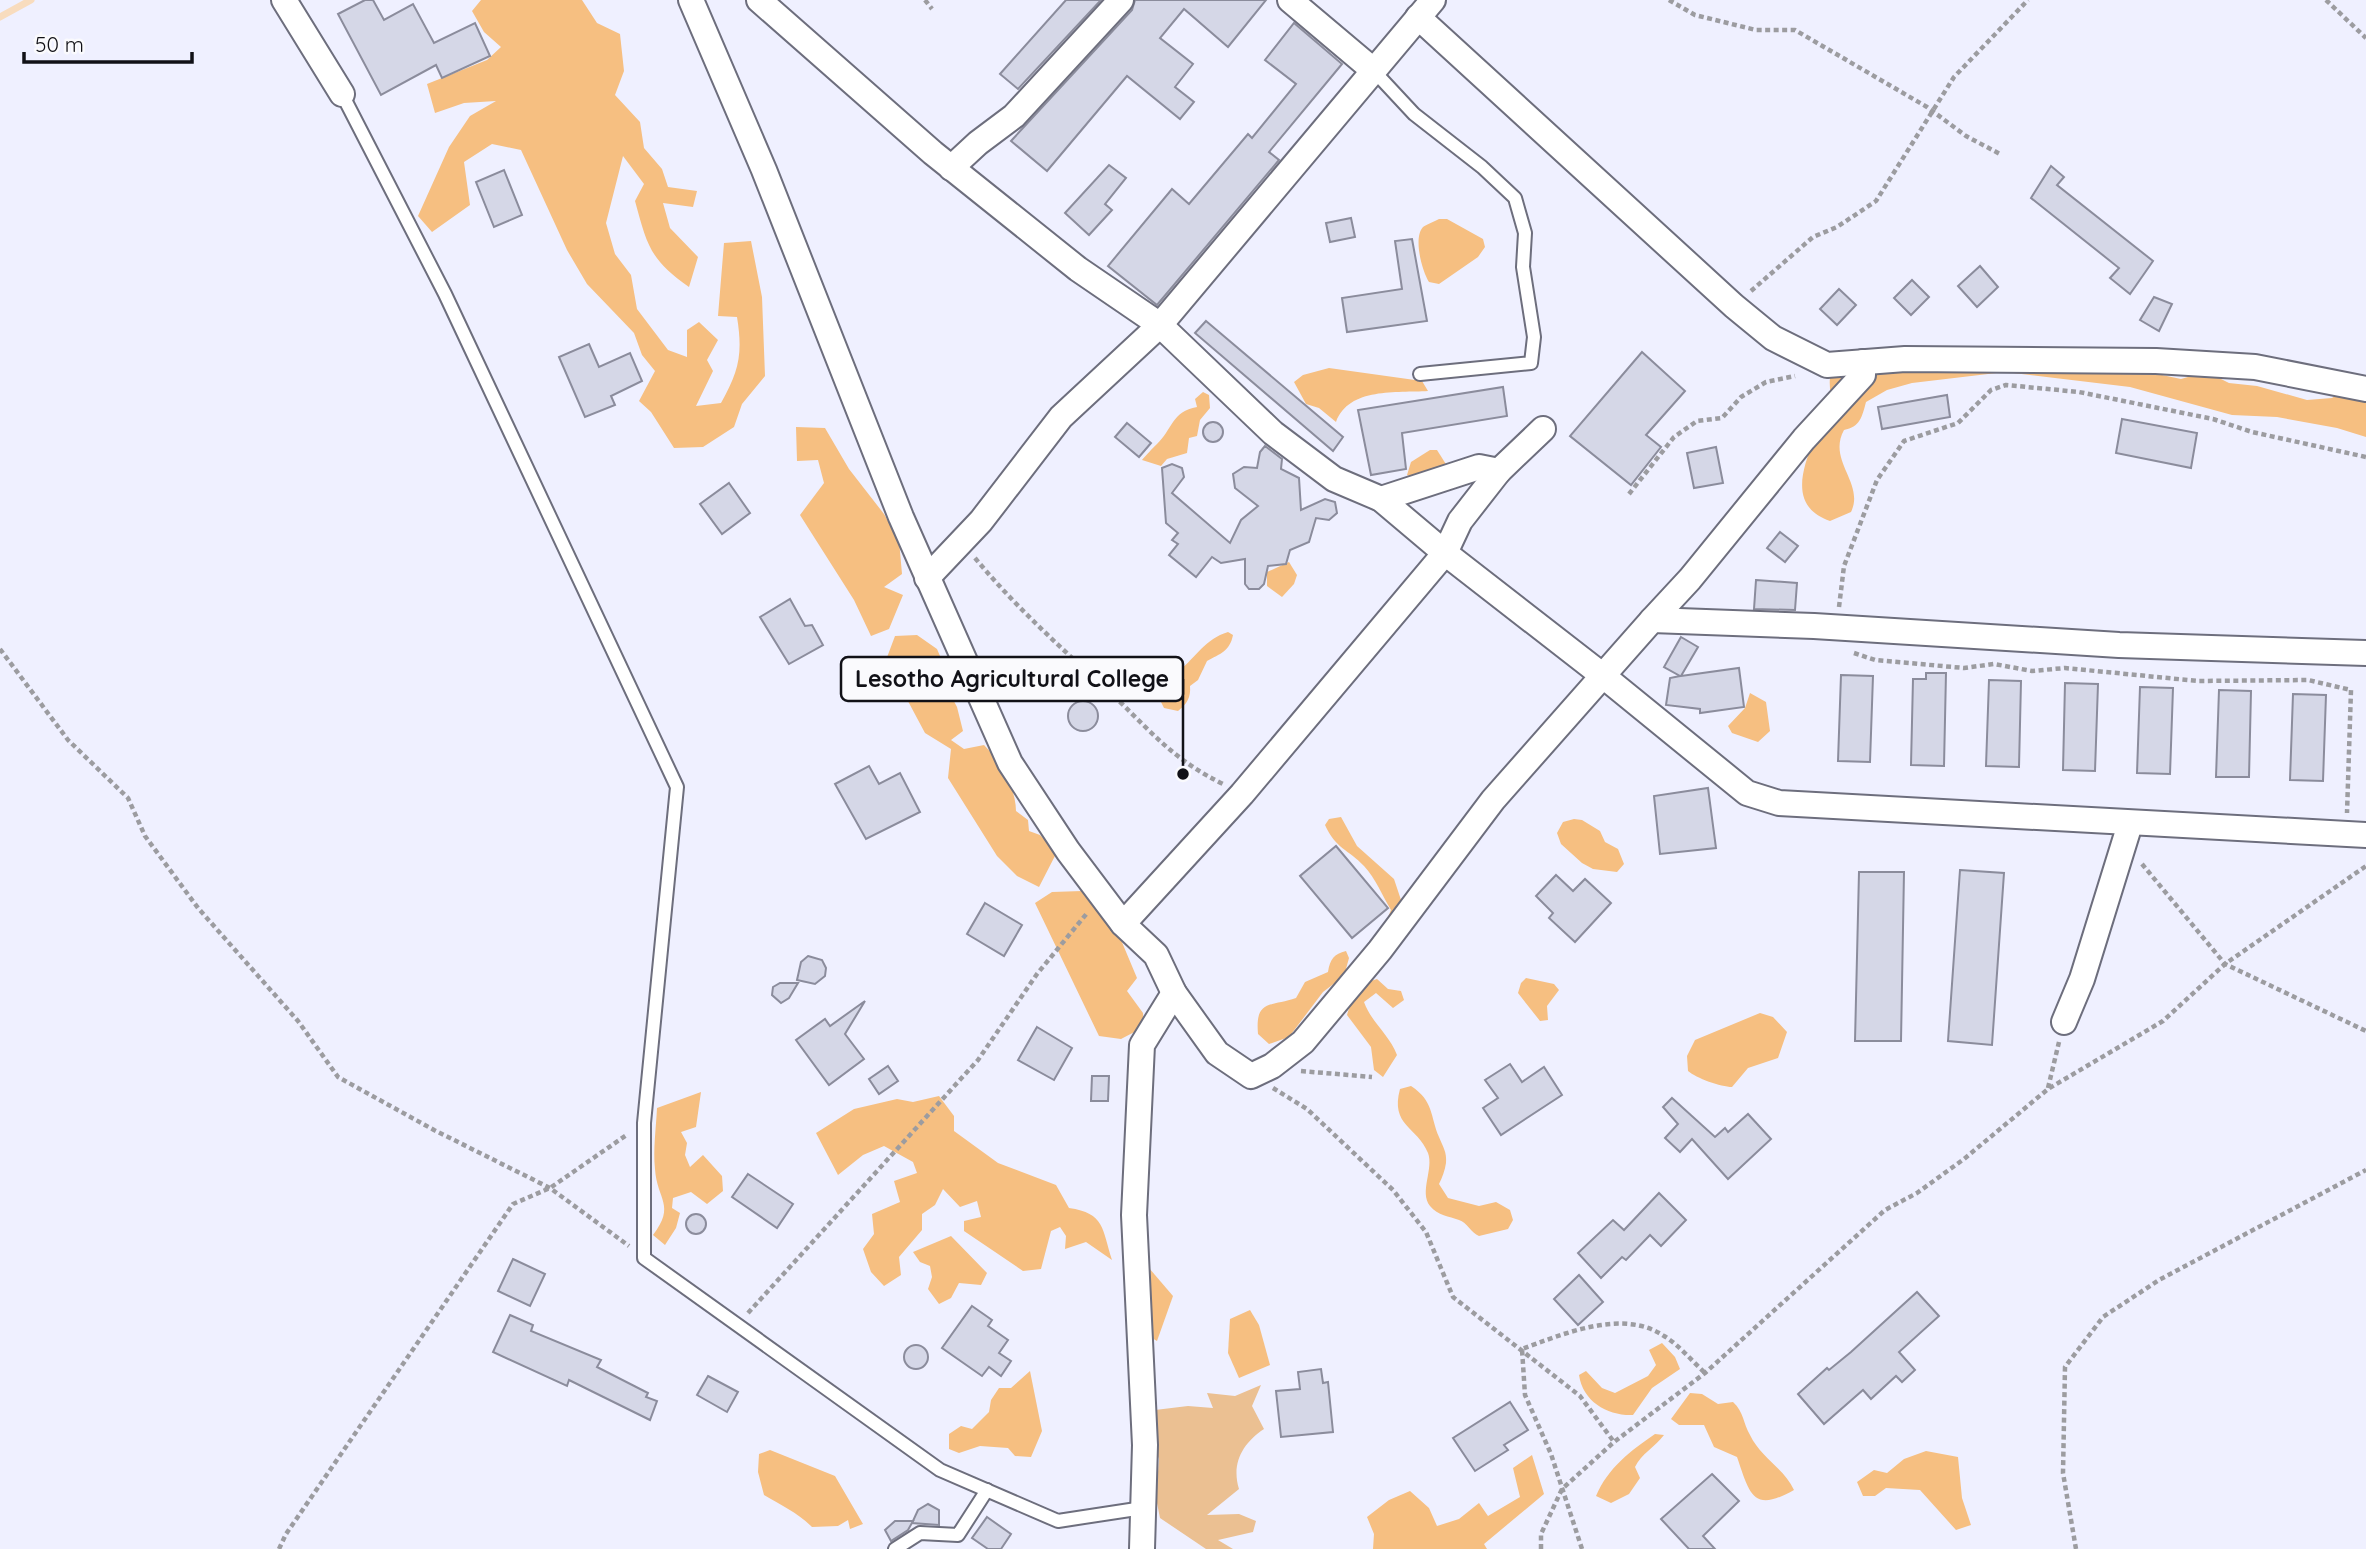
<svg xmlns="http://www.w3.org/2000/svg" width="2366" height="1549" font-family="Quicksand,sans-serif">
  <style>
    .built { fill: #eff0ff }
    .green { fill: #ebc092 }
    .forest { fill: #f6bf81 }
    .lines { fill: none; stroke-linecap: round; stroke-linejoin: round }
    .stream { stroke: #f8dcbe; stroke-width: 7 }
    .building { fill: #d5d7e7; stroke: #8b8c9c; stroke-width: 2 }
    .lane-casing { stroke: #6d6e7d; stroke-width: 16 }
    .street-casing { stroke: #6d6e7d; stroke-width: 28 }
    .path { stroke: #9c9ca0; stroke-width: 4.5; stroke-dasharray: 5 3.5; stroke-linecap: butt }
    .lane { stroke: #fff; stroke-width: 12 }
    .street { stroke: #fff; stroke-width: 24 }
    .leader { fill: none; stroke: #111117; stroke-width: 2.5 }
    .callout-dot { fill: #111117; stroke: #fafafd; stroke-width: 2.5 }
    .callout { fill: #fafafd; stroke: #111117; stroke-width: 2.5 }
    .callout-label { font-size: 23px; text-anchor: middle; font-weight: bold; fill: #111117 }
  </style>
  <rect width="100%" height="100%" fill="#fafafd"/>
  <rect class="built" x="0" y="0" width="2366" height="1549"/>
  <path class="green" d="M1261 1385 1252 1406 1264 1429C1243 1443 1231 1463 1239 1489L1207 1515 1239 1514 1256 1521 1253 1532 1218 1540 1233 1549H1206L1160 1518 1156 1498 1159 1459 1150 1436 1155 1410 1188 1406 1213 1408 1207 1393 1235 1396Z"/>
  <g class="forest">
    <path d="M481 0H582L597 23 620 34 624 71 615 95 640 122 644 148 662 169 668 187 697 191 693 207 663 203 670 228 698 257 689 287C650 260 647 245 635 201L644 184 623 156 606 223 615 254 631 275 637 309 668 350 687 357V330L699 322 718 340 707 360 713 371 696 406 721 403C739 371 743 354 737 317L718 316 724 243 751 241 762 297 765 376 742 404 734 427 703 447 674 448 651 412 639 401 655 371 642 355 634 333 587 284 567 250 521 150 492 144 464 162 470 205 432 232 418 216 449 147 470 116 496 101 464 103 435 113 427 84 487 60 501 47 484 32 472 11Z"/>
    <path d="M1439 219H1447L1483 239 1485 247 1478 257 1439 284 1429 282C1422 271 1413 238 1423 227 1427 224 1434 222 1439 219Z"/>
    <path d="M2124 367 2181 379 2195 375 2217 377 2229 383 2257 386 2307 400 2332 398 2338 394H2366V437L2337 428 2277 417 2232 415 2130 387 2005 372 1912 383 1887 390 1866 402C1862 417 1860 427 1844 430 1827 461 1865 483 1851 512L1830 521C1772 501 1821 435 1830 400 1831 393 1829 385 1830 378L1842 369Z"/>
    <path d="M1329 368 1422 381 1428 391C1397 393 1349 387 1336 422L1319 408 1306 404 1294 382 1303 375Z"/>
    <path d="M1203 392 1209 395 1210 408 1200 420 1197 436 1189 438 1187 453 1167 459 1161 466 1142 460C1148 453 1151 450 1157 444 1172 430 1172 411 1197 407L1195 399Z"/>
    <path d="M796 427 825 428 849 469 884 514 899 540 902 574 884 587 903 595 889 629 871 636 854 600 800 515 824 483 818 460 797 461Z"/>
    <path d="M1430 450H1437L1449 469 1416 479 1407 475 1411 462Z"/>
    <path d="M1289 562 1297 575 1294 584 1282 597 1267 586V572Z"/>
    <path d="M1228 632 1233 635C1230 651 1220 654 1207 661L1198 680 1190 686C1191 697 1187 704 1178 711L1164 708 1160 700 1161 691 1178 681 1179 671C1197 656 1205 639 1228 632Z"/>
    <path d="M917 635 937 649 949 677 948 690 957 707 963 731 951 740 964 749 984 745C1000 761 1016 788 1016 811L1028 820 1029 831 1040 835 1057 852 1039 887 1017 876 997 856 948 778 951 749 925 733 886 660 895 636Z"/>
    <path d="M1750 693 1766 702 1770 731 1758 742 1732 733 1728 726 1745 708Z"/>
    <path d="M1341 817 1357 846 1394 879 1402 903 1398 913 1388 917 1391 910C1382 895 1376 879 1364 866 1348 849 1336 849 1325 825L1329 819Z"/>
    <path d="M1574 819 1582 820 1600 831 1605 842 1618 849 1624 864 1617 872 1593 869 1582 863 1561 844 1557 833 1563 822Z"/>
    <path d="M1112 890 1116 928 1137 978 1127 991 1143 1013 1144 1027 1121 1039 1099 1036 1035 903 1052 892Z"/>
    <path d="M1346 951 1349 958 1344 976 1323 992 1289 1037 1269 1044 1258 1034C1255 999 1270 1007 1296 998L1305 982 1328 972C1330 959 1334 954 1346 951Z"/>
    <path d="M1526 978 1554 984 1559 990 1547 1006 1548 1020 1540 1021 1518 993 1521 983Z"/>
    <path d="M1377 979 1388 989 1401 991 1404 1000 1393 1008 1376 993 1364 1002C1371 1022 1389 1034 1397 1055L1383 1077 1374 1070 1371 1047 1347 1015C1352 999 1360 983 1377 979Z"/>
    <path d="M1760 1013 1773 1017 1787 1032 1778 1058 1748 1068 1732 1087C1721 1087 1696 1078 1688 1071L1687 1056 1695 1040Z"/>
    <path d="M1411 1086C1434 1101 1430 1116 1439 1137 1443 1147 1447 1152 1446 1163 1445 1170 1442 1178 1439 1184L1448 1198 1479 1206 1496 1202 1510 1210 1513 1220 1508 1229 1479 1236C1471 1233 1467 1222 1459 1220 1449 1216 1438 1216 1430 1206 1419 1192 1434 1169 1428 1153 1417 1126 1390 1126 1400 1089Z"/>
    <path d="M701 1092 696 1127 681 1132 687 1143 685 1155 690 1167 703 1155 722 1176 723 1191 707 1204 691 1192 673 1198 672 1208 680 1213 676 1228 665 1245 653 1235C676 1205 657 1200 655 1169 653 1149 656 1129 657 1108Z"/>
    <path d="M939 1096 954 1116V1131L998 1163 1056 1185 1069 1208C1105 1213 1102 1229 1112 1260L1086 1242 1065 1249 1066 1236 1060 1227 1051 1231 1041 1269 1023 1271 964 1231V1221L981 1217 977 1201 960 1207 943 1189 935 1205 922 1214V1230L899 1257 901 1275 884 1286 871 1272 863 1249 874 1234 872 1214 900 1202 894 1181 917 1173 913 1162 884 1146 863 1155 838 1175 816 1133 854 1109 897 1099 913 1102Z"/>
    <path d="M951 1236 987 1273 981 1285 959 1283 951 1298 939 1304 928 1289 932 1277 930 1266 920 1262 913 1252Z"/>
    <path d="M1149 1268 1173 1296 1157 1341 1147 1335Z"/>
    <path d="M1250 1310 1259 1325 1270 1365 1239 1378 1228 1353 1230 1319Z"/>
    <path d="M1662 1343 1675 1357 1680 1369 1652 1388 1633 1415C1608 1416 1583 1402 1579 1375L1586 1371 1602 1388 1615 1393 1648 1376 1656 1365 1649 1350Z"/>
    <path d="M1030 1371 1042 1431 1031 1457 1015 1456 1008 1448 980 1446 959 1453 949 1449V1434L961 1426 972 1429 989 1412 991 1400 999 1388H1011Z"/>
    <path d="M1690 1393 1702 1394 1718 1404 1733 1402C1744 1412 1743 1423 1750 1435 1761 1458 1784 1468 1794 1490 1753 1513 1750 1495 1737 1457L1714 1447 1704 1425H1679L1671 1419Z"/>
    <path d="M1655 1434 1664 1435C1655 1447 1641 1454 1635 1467L1640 1478 1629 1494 1611 1503 1596 1496C1608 1468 1630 1451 1655 1434Z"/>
    <path d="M770 1450 835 1476 863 1524 850 1529 848 1520 838 1526 812 1527C797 1512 782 1506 764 1495L758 1472 759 1454Z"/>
    <path d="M1926 1451 1958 1457 1962 1498 1971 1525 1956 1530 1920 1490 1886 1488 1875 1496H1863L1857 1482 1874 1470 1887 1473 1904 1459Z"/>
    <path d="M1532 1455 1544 1494 1484 1544 1487 1549H1373L1374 1534 1367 1517 1389 1500 1410 1491 1429 1508 1437 1526 1459 1519 1479 1503 1488 1516 1520 1497 1513 1468Z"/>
  </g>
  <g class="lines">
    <path class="stream" d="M0 17 31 0"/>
  </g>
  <g class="building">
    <path d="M365 0H373L384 20 413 4 434 43 475 23 490 56 442 78 436 65 381 95 338 14Z"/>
    <path d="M1066 0H1101L1018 89 1000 74Z"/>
    <path d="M1135 0H1266L1228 47 1184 9 1160 38 1193 64 1175 87 1194 102 1180 119 1127 76 1047 171 1011 141 1132 10Z"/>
    <path d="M1294 23 1342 64 1269 152 1279 160 1157 305 1108 266 1172 189 1189 204 1248 134 1252 138 1296 84 1265 60Z"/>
    <path d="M1109 165 1126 178 1105 204 1112 210 1089 235 1065 213Z"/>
    <path d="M2051 166 2064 177 2057 185 2153 261 2130 294 2110 278 2119 268 2031 198Z"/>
    <path d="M504 170 522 215 494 227 476 182Z"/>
    <path d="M1351 218 1355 237 1330 242 1326 223Z"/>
    <path d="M1412 239 1427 321 1347 332 1342 298 1402 289 1395 241Z"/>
    <path d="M1980 266 1998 287 1977 307 1958 286Z"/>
    <path d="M1912 280 1929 297 1911 315 1894 298Z"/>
    <path d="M1839 289 1856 305 1837 325 1820 309Z"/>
    <path d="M2154 297 2172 304 2159 331 2140 320Z"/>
    <path d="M1206 321 1343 437 1333 451 1195 333Z"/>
    <path d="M589 344 599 367 630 353 642 381 611 396 615 405 585 417 559 357Z"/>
    <path d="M1642 352 1685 391 1646 435 1661 447 1631 485 1570 436Z"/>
    <path d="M1503 387 1507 416 1402 433 1406 469 1371 475 1358 410Z"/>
    <path d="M1947 395 1950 417 1882 429 1878 407Z"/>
    <path d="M2122 419 2197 433 2191 468 2116 453Z"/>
    <circle cx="1213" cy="432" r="10"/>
    <path d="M1127 423 1151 443 1139 457 1115 437Z"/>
    <path d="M1265 446 1282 459 1281 469 1299 478 1301 510 1325 499 1335 502 1337 513 1329 520 1316 518 1309 542 1290 550 1286 564 1268 566 1264 584 1259 589H1249L1245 584V559L1221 563 1212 557 1196 577 1169 555 1178 544 1172 540 1178 533 1166 523 1162 468 1172 464 1182 468 1184 477 1172 493 1230 543 1241 520 1258 506 1235 488 1233 474 1244 467 1257 468 1260 452Z"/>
    <path d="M1716 447 1723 483 1694 488 1687 453Z"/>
    <path d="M729 483 750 513 722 534 700 504Z"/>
    <path d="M1780 532 1798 546 1785 562 1767 548Z"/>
    <path d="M1756 580 1797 583 1795 610 1754 609Z"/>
    <path d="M790 599 805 626 812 625 823 645 789 664 760 617Z"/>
    <path d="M1681 637 1698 647 1681 676 1739 668 1744 707 1700 713V709L1666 705 1670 678 1680 676 1664 667Z"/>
    <path d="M1926 673H1946L1944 766 1911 765 1913 679H1926Z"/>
    <path d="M1841 675 1873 676 1870 762 1838 761Z"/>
    <path d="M1989 680 2021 681 2019 767 1986 766Z"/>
    <path d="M2065 683 2098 684 2095 771 2063 770Z"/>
    <path d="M2140 687 2173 688 2170 774 2137 773Z"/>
    <path d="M2219 690 2251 691 2249 777H2216Z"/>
    <path d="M2293 694 2326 695 2323 781 2290 780Z"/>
    <circle cx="1083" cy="716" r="15"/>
    <path d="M869 766 879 784 900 773 920 812 866 839 835 784Z"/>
    <path d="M1708 788 1716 848 1660 854 1654 796Z"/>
    <path d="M1336 846 1388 908 1352 938 1300 876Z"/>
    <path d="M1960 870 2004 873 1992 1045 1948 1041Z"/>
    <path d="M1859 872H1904L1901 1041H1855Z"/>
    <path d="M1556 875 1573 891 1585 879 1611 903 1575 942 1549 918 1553 913 1536 896Z"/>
    <path d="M985 903 1022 925 1004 956 967 934Z"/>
    <path d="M808 956 822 960 826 968 825 976 815 984 797 980 801 962Z"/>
    <path d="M780 983H798L789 998 781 1003 772 995 773 987Z"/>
    <path d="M865 1001 845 1034 864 1059 829 1085 796 1040 825 1019 830 1026Z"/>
    <path d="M1037 1027 1072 1048 1054 1080 1018 1060Z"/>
    <path d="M1510 1064 1522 1082 1544 1067 1562 1095 1501 1135 1483 1108 1498 1098 1485 1080Z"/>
    <path d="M888 1066 898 1081 879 1094 869 1079Z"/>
    <path d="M1092 1076H1109L1108 1101H1091Z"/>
    <path d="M1672 1098 1715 1137 1725 1128 1728 1132 1748 1114 1771 1139 1728 1179 1692 1139 1680 1152 1665 1138 1678 1124 1663 1107Z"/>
    <path d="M748 1174 793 1204 777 1228 732 1197Z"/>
    <path d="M1659 1193 1686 1220 1661 1246 1650 1235 1626 1260 1622 1257 1601 1278 1578 1253 1613 1220 1624 1230Z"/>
    <circle cx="696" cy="1224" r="10"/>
    <path d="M513 1259 545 1274 530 1306 498 1291Z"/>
    <path d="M1579 1275 1603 1302 1578 1325 1554 1299Z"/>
    <path d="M1917 1292 1939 1316 1899 1352 1915 1370 1902 1382 1896 1376 1871 1399 1863 1390 1824 1424 1798 1394 1827 1368 1829 1370 1851 1352Z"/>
    <path d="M972 1306 992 1320 988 1326 1008 1340 999 1353 1011 1361 1001 1376 989 1367 982 1376 942 1348Z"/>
    <path d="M510 1315 533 1325 531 1331 601 1360 597 1367 648 1393 646 1397 657 1401 650 1420 569 1380 567 1386 493 1352Z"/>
    <circle cx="916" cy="1357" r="12"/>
    <path d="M1321 1369 1323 1383 1328 1382 1333 1432 1281 1437 1276 1391 1300 1389 1298 1372Z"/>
    <path d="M708 1376 738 1392 727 1412 697 1395Z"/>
    <path d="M1510 1402 1528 1430 1504 1445 1508 1450 1475 1471 1453 1438Z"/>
    <path d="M1712 1474 1739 1501 1703 1536 1715 1549H1689L1661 1519Z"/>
    <path d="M928 1504 939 1510V1525L912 1523 918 1510Z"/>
    <path d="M987 1517 1011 1534 1001 1549H988L972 1538Z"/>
    <path d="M895 1521H913L908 1530 891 1541 885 1530Z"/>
  </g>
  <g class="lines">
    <defs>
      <g id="lane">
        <path d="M1373 70 1414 114 1482 167 1515 198 1525 233 1523 267 1534 337 1531 363 1420 374"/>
        <path d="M342 94 445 294 677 787 644 1123V1258L940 1470 1058 1521 1143 1508"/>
        <path d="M895 1549 920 1533 958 1535 987 1490"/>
      </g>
      <g id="street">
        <path d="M284 0 342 94"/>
        <path d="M691 0 764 170 901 517 1010 763 1068 851 1123 924 1156 955 1174 993 1217 1053 1251 1076 1272 1066 1303 1042 1380 950 1493 800 1652 620 1814 626 2119 645 2366 653"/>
        <path d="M759 0 933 153 1078 269 1160 325 1273 433 1334 479 1381 499 1445 553 1602 675 1747 793 1779 803 2366 835"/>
        <path d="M1290 0 1373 70"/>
        <path d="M1418 17 1734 306 1773 338 1827 365 1905 359 2156 361 2255 367 2366 389"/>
        <path d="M951 168 978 143 1014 116 1121 0"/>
        <path d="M1381 499 1479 467 1499 471 1543 429"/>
        <path d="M927 578 981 521 1061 417 1160 325 1433 0"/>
        <path d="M1652 620 1690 579 1804 439 1863 375V362"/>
        <path d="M1123 924 1242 794 1445 553 1460 521 1499 471"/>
        <path d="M2064 1022 2082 979 2130 824"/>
        <path d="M1142 1549 1145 1445 1134 1215 1142 1045 1174 993"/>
      </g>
    </defs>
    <use href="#lane" class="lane-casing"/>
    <use href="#street" class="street-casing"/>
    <g class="path">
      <path d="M925 0 932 9"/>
      <path d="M1669 0 1695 15 1756 30H1795L1927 107 1966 136 2000 154"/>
      <path d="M2326 0 2366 38"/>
      <path d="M1751 291 1813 237 1837 227 1876 201 1954 77 2028 0"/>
      <path d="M1629 494 1674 437 1697 421 1722 418 1741 397 1766 382 1795 376"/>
      <path d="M975 558C1019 611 1068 654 1119 701 1155 736 1176 761 1223 784"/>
      <path d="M1839 607 1844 566 1877 480 1904 441 1958 423 1991 390 2006 385 2079 392 2213 419 2252 432 2366 457"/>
      <path d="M0 649 68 740 128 798 145 836 198 908 298 1021 338 1077 434 1130 550 1188 629 1246"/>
      <path d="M1854 653 1875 660 1964 668 1994 664 2032 671 2065 668 2198 681 2308 680 2351 690 2347 813"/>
      <path d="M2142 864 2225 964 2366 1031"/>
      <path d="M1301 1071 1372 1077"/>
      <path d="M1273 1088 1307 1109 1393 1190 1426 1232 1453 1297 1580 1396 1614 1442"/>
      <path d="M2048 1088 2059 1042"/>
      <path d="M748 1313 978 1060 1037 974 1088 912"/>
      <path d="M279 1549 286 1534 513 1204 550 1188 628 1134"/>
      <path d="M1541 1549V1534L1562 1489 1614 1442 1705 1373 1885 1210 1917 1193 1964 1159 2048 1089 2163 1021 2225 964 2366 866"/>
      <path d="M1582 1549 1551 1454 1525 1395 1522 1349C1563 1334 1623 1308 1664 1336 1679 1345 1692 1361 1705 1373"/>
      <path d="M2076 1549 2063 1473 2065 1367 2103 1317 2159 1280 2366 1170"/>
    </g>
    <use href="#lane" class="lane"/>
    <use href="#street" class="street"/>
  </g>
  <path class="leader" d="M1183 774L1183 679"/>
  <circle class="callout-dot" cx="1183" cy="774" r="7"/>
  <rect class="callout" x="841" y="657" width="342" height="44" rx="7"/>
  <g class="callout-label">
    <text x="1012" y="687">Lesotho Agricultural College</text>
  </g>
  <path d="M24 52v10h168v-10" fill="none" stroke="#111117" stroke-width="3.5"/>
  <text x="35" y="52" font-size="21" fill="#111117" stroke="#fafafd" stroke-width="5" paint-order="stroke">50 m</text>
</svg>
